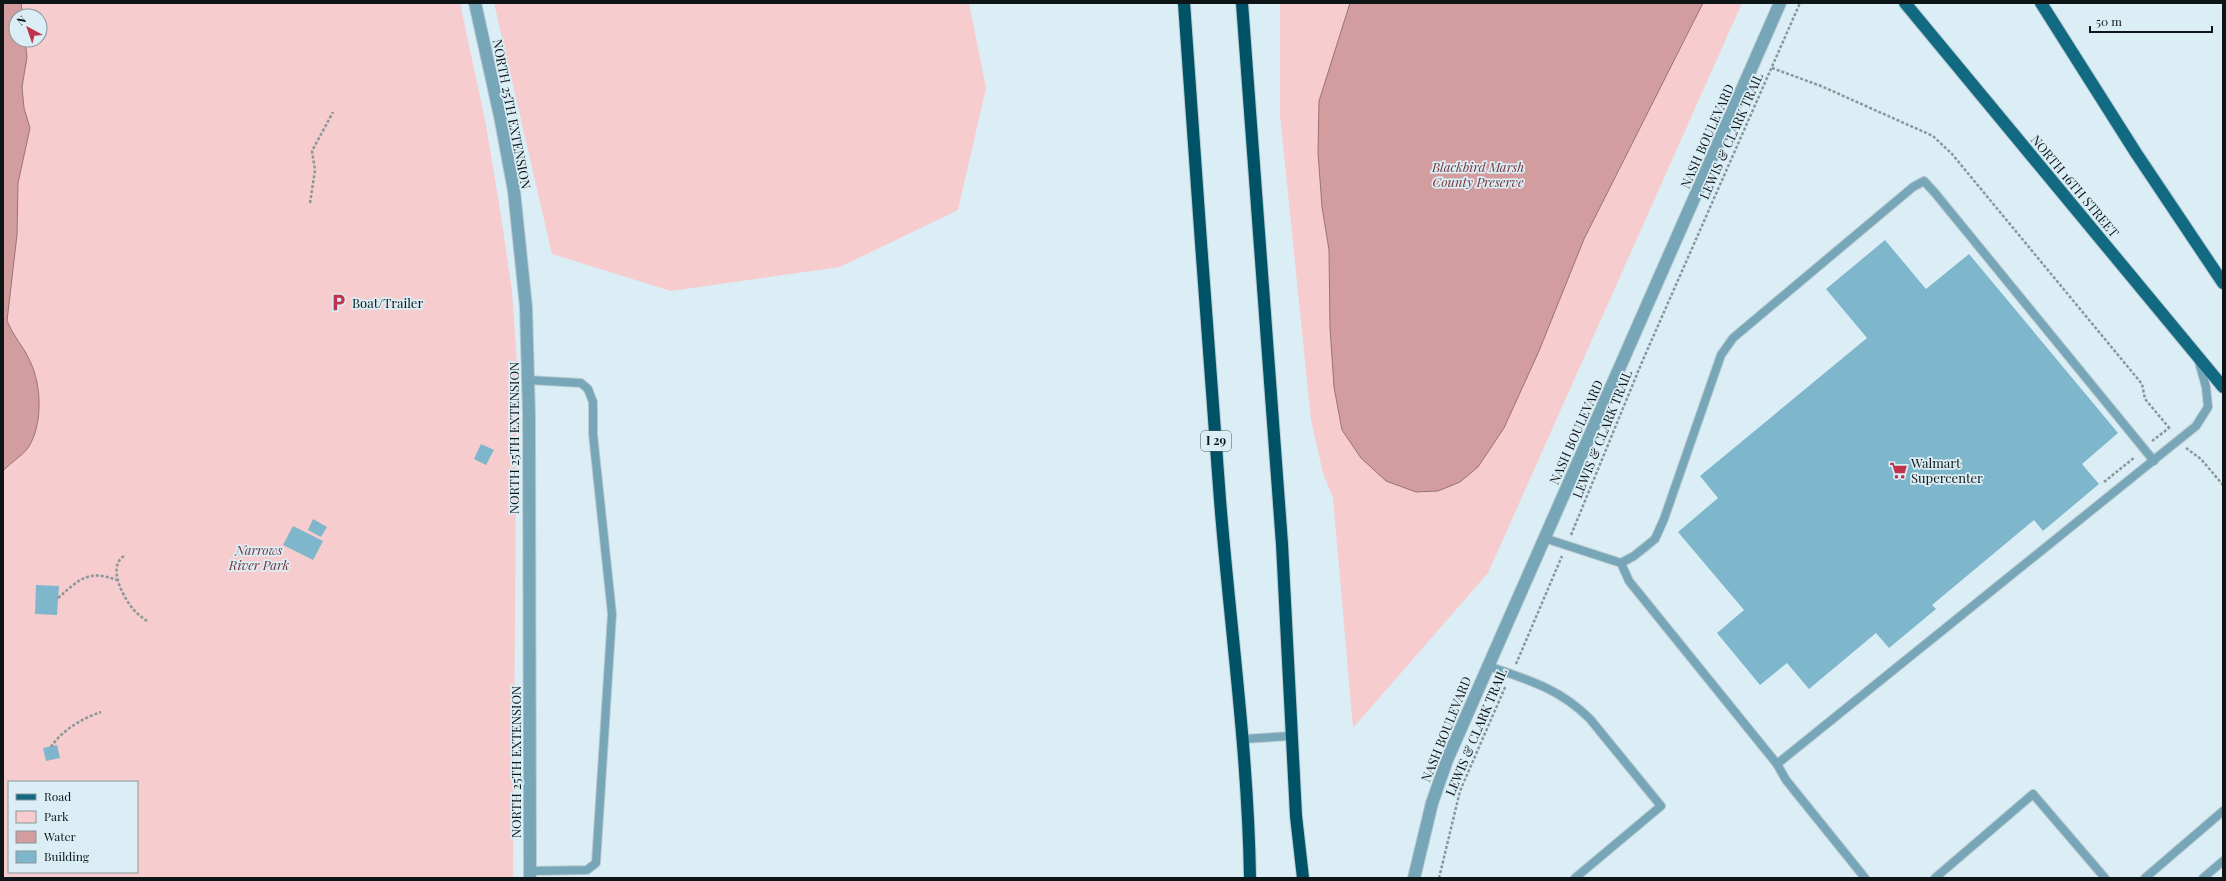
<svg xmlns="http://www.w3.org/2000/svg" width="2226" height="881" font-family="'Playfair Display',serif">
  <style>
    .green { fill: #f6ccce; fill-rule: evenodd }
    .water { fill: #d39c9f; stroke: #987476 }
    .building { fill: #7eb6cb }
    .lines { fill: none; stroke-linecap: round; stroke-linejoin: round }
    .service-casing { stroke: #bacbd1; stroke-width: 10 }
    .minor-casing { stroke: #bacbd1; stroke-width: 14 }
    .tertiary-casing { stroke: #bacbd1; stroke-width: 14 }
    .primary-casing { stroke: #bacbd1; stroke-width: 14 }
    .motorway-casing { stroke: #bacbd1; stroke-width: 14 }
    .path { stroke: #88979b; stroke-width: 2.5; stroke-dasharray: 3 2; stroke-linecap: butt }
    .service { stroke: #77a6b8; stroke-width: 8 }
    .minor { stroke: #77a6b8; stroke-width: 12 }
    .tertiary { stroke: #77a6b8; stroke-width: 12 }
    .primary { stroke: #116a82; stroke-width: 12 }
    .motorway { stroke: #005267; stroke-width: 12 }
    .labels { text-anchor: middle; stroke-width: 3.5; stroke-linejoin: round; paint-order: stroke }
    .shield { fill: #dbeef5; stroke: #4c565a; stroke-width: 1 }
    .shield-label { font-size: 12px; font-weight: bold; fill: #0e1517 }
    .street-label { font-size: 13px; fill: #0e1517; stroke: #dbeef5 }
    .park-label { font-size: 13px; font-style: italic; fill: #77333a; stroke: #dbeef5 }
    .poi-label { font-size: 13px; fill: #0e1517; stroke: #dbeef5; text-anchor: start }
  </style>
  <rect width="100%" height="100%" fill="#dbeef5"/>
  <g class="green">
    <path d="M21 3H460L486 125 501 216 512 291 517 364 513 878H3V471L27 449 37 381 31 362 12 333 7 321 17 235 18 183 30 128 24 108 22 87 27 57 25 40H40V16H23ZM9 782H137V872H9Z"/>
    <path d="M494 3H969L986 88 958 210 840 267 671 291 552 254Z"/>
    <path d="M1280 3H1742L1488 573 1353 728 1333 498 1323 473 1311 420 1280 115Z"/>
  </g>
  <g class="water">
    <path d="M3 3H21L23 16H16V40H25L27 57 22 87 24 108 30 128 18 183 17 235 7 321C13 336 24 347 30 361 42 386 43 425 28 448 22 456 10 463 3 471V483Z"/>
    <path d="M1350 3H1703L1584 239 1539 351 1504 428 1478 467 1460 482 1438 491 1416 492 1386 481 1361 458 1342 430 1334 387 1330 328 1329 250 1322 207 1318 153 1319 101Z"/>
  </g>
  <g class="building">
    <path d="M1885 240 1926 289 1969 254 2118 433 2082 464 2099 484 2043 531 2034 520 1932 605 1936 609 1889 648 1876 633 1809 689 1787 663 1760 685 1717 633 1744 610 1678 532 1718 498 1700 476 1867 338 1826 289Z"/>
    <path d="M481 444 494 450 486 465 474 459Z"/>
    <path d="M313 519 327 527 321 537 308 530Z"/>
    <path d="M293 526 323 541 313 560 283 545Z"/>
    <path d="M36 585 59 586 57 615 35 614Z"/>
    <path d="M57 745 60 758 46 761 43 748Z"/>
  </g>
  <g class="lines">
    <defs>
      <g id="service">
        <path d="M528 380 581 383 588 389 593 402V434L612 614 596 863 587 870 530 871"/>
        <path d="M1544 538 1621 563 1629 581 1777 764 2196 426 2208 407 2206 387 2199 362"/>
        <path d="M1621 563 1634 556 1655 539 1664 519 1721 355 1733 338 1913 187 1924 181 1935 193 2154 461"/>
        <path d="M1488 666C1528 680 1559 688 1590 719L1661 806 1575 878"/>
        <path d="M1243 739 1291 736"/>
        <path d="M1777 764 1786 780 1865 878"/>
        <path d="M1935 878 2033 794 2105 878"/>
        <path d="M2145 878 2223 811"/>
        <path d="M2203 878 2223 861"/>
      </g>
      <path id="minor" d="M475 3 500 116 514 191 526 307 529 415 530 878"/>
      <path id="tertiary" d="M1414 878 1432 803 1447 760 1780 3"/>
      <g id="primary">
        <path d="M1905 3 2223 387"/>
        <path d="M2041 3 2136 153 2223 283"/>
      </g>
      <g id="motorway">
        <path d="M1184 3C1196 169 1207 334 1220 500 1230 626 1248 751 1250 878"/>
        <path d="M1242 3 1282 544 1296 816 1303 878"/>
      </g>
    </defs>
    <use href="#service" class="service-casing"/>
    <use href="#minor" class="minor-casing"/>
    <use href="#tertiary" class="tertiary-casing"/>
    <use href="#primary" class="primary-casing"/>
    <use href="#motorway" class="motorway-casing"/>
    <g class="path">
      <path d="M1772 68 1821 86 1933 136 1952 154 2142 384 2145 399 2171 430"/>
      <path d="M310 203 315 170 312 151 333 112"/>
      <path d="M2152 441 2169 428"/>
      <path d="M2186 448 2201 459 2223 485"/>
      <path d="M2104 482 2135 457"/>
      <path d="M1571 535 1642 362 1800 3"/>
      <path d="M124 556C107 567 123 597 133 609 137 614 142 617 147 621"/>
      <path d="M58 598C79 580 87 569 117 580"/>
      <path d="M1516 664 1562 556"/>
      <path d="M51 747C62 730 83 718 101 712"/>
      <path d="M1439 878 1460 791 1506 685"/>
    </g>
    <use href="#service" class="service"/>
    <use href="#minor" class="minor"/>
    <use href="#tertiary" class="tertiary"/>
    <use href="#primary" class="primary"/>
    <use href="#motorway" class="motorway"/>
  </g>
  <defs>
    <symbol id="parking-bare" viewBox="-9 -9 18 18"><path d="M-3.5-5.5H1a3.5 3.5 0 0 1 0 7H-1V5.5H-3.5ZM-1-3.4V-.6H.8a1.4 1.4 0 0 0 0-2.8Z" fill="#c2324c" stroke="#dbeef5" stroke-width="2.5" paint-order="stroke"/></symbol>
    <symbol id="supermarket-bare" viewBox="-9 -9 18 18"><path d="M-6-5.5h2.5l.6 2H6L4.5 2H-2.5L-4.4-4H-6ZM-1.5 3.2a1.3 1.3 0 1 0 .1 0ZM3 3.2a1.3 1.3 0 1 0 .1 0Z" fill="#c2324c" stroke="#dbeef5" stroke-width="2.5" paint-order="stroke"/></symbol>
  </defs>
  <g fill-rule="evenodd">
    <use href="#parking-bare" x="326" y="290" width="25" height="25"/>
    <use href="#supermarket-bare" x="1886" y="458" width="25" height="25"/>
  </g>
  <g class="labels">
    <rect class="shield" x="1201" y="431" width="30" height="20" rx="3"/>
    <g class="shield-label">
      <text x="1216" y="445">I 29</text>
    </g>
    <g class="street-label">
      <text transform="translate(512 114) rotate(79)" y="5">NORTH 25TH EXTENSION</text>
      <text transform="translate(1707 136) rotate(-66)" y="5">NASH BOULEVARD</text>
      <text transform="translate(1731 136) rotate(-66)" y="5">LEWIS &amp; CLARK TRAIL</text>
      <text transform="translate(2075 186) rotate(50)" y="5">NORTH 16TH STREET</text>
      <text transform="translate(1576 432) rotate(-66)" y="5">NASH BOULEVARD</text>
      <text transform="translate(1602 434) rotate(-68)" y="5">LEWIS &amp; CLARK TRAIL</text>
      <text transform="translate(514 438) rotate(-90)" y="5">NORTH 25TH EXTENSION</text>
      <text transform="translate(1446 729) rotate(-68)" y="5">NASH BOULEVARD</text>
      <text transform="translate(1476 732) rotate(-67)" y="5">LEWIS &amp; CLARK TRAIL</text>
      <text transform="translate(516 762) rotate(-90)" y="5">NORTH 25TH EXTENSION</text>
    </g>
    <g class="park-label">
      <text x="1478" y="172">Blackbird Marsh<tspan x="1478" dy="15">County Preserve</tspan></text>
      <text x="259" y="555">Narrows<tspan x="259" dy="15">River Park</tspan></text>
    </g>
    <g class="poi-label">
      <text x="352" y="308">Boat/Trailer</text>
      <text x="1911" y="468">Walmart<tspan x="1911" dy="15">Supercenter</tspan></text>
    </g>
  </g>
  <rect width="2226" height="881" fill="none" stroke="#0e1517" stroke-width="8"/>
  <rect x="8" y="781" width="130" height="92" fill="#dbeef5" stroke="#89979c"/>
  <rect x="16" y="794" width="20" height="6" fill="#116a82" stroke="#89979c"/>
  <text x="44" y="801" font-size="12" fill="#0e1517">Road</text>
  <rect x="16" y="811" width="20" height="12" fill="#f6ccce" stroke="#89979c"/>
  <text x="44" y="821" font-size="12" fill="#0e1517">Park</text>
  <rect x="16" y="831" width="20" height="12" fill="#d39c9f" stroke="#89979c"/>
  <text x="44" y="841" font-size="12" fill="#0e1517">Water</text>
  <rect x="16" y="851" width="20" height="12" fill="#7eb6cb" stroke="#89979c"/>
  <text x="44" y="861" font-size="12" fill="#0e1517">Building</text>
  <g transform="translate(28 28) rotate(320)"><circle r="19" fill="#dbeef5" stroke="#89979c"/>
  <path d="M0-3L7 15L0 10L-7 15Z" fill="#c2324c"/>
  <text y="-6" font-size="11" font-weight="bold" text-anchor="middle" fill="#0e1517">N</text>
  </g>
  <path d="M2090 26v6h122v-6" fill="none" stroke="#0e1517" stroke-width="2"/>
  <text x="2096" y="26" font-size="12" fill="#0e1517" stroke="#dbeef5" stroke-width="3" paint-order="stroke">50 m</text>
</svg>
